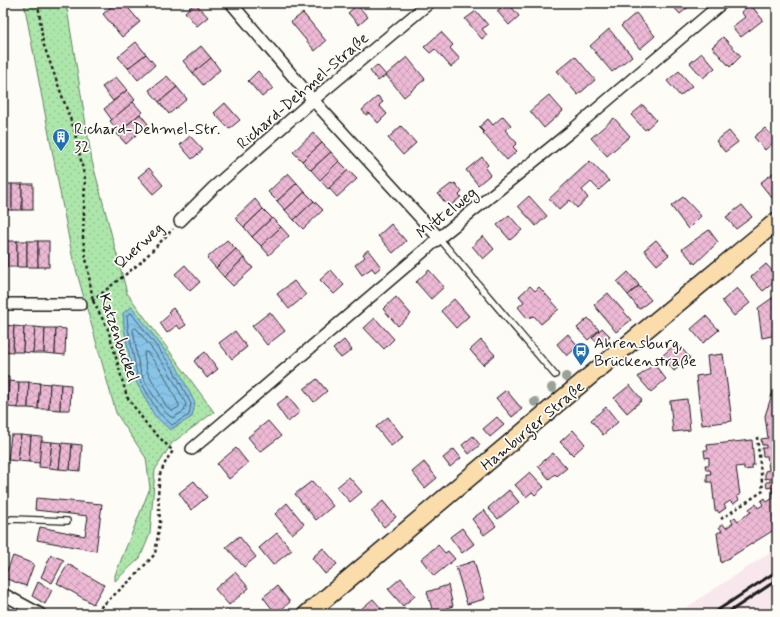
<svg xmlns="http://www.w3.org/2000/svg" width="780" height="617" font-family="Mynerve,sans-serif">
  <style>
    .built { fill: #f8e8ed }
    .park { fill: url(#park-dots); stroke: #648163 }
    .water { fill: url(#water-waves); stroke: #5c8196 }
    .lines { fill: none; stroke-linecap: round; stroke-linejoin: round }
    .shore { stroke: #475f6d; stroke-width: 1 }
    .building { fill: url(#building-cross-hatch); stroke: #1c1c1c }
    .service-casing { stroke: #1c1c1c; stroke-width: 8 }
    .minor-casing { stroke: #1c1c1c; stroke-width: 14 }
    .primary-casing { stroke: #1c1c1c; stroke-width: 20 }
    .path { stroke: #1c1c1c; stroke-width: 2.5; stroke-dasharray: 3 3; stroke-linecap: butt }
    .service { stroke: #fdfcf7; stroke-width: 5.5 }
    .minor { stroke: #fdfcf7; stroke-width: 11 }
    .primary { stroke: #fbddab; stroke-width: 17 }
    .rail { stroke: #1c1c1c; stroke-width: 3 }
    .tree { fill: #99a296 }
    .labels { text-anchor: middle; stroke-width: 3.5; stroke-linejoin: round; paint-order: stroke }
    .street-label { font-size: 16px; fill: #1c1c1c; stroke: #fdfcf7 }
    .poi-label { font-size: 16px; fill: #1c1c1c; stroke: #fdfcf7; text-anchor: start }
  </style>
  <defs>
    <pattern id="park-dots" width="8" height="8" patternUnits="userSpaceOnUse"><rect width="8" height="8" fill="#ade6aa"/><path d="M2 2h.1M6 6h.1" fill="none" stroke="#94c592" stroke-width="1.8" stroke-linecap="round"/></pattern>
    <pattern id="water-waves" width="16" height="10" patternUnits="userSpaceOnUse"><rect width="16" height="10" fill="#87c4e7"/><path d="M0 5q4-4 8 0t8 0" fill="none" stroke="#74a8c6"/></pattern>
    <pattern id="building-cross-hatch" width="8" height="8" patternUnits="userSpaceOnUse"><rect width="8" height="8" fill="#edb9d5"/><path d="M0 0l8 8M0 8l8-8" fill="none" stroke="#cb9eb6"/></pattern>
  </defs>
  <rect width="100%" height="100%" fill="#fdfcf7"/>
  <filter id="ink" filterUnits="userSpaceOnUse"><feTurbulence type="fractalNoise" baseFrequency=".025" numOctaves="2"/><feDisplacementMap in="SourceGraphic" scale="8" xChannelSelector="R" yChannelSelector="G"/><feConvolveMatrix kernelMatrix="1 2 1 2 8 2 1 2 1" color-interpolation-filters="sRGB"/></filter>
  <g filter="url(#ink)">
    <path class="built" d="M777 548V614H677L705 595Z"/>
    <path class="park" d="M24 3H66L92 161 127 293 214 412 172 443 155 470 150 534 140 558 115 581V575L150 488 146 458 116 413 72 255Z"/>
    <path class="water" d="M132 307 176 365 195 403 192 417 170 430 154 415 133 376 124 328 123 313Z"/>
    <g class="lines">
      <g class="shore">
        <path d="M130 313 132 314 172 367 191 404 189 415 172 425 158 412 137 375 128 328 127 316Z"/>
        <path d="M135 328 137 329 168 370 186 404 184 411 173 418C164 415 145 383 141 373 137 361 136 343 133 330Z"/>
        <path d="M145 352H147L163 373 179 405V407L172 411 166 406 147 371 144 354Z"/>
      </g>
    </g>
    <g class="building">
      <path d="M115 3H124L140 22 122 37 103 14Z"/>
      <path d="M195 3 208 17 197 26 185 12Z"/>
      <path d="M506 3H508L519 16 509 25 497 11Z"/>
      <path d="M670 3H693L680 14Z"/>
      <path d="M750 4 763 20 741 37 732 27 745 17 741 12Z"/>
      <path d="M357 5 368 17 359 25 348 13Z"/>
      <path d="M476 11 488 25 482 29 487 35 482 39 465 19Z"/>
      <path d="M303 13 326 41 315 51 291 22Z"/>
      <path d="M636 13 655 36 640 49 621 26Z"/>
      <path d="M609 29 632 56 612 72 590 46Z"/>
      <path d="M441 32 453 45 450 48 460 59 451 67 435 49 430 53 424 47Z"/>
      <path d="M723 37 741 56 730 67 712 47Z"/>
      <path d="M136 42 146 54 128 68 118 57Z"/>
      <path d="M201 46 211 58 193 73 183 61Z"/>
      <path d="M702 53 715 68 703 78 690 63Z"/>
      <path d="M146 54 155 65 138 80 128 68Z"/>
      <path d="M575 56 595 80 578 95 557 71Z"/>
      <path d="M407 57 425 79 404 97 386 75Z"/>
      <path d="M211 58 220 70 203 85 193 73Z"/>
      <path d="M377 65 386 75 378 81 370 71Z"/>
      <path d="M258 71 273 88 262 97 248 81Z"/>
      <path d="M679 71 692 86 680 96 667 81Z"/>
      <path d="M167 76 177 87 159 102 149 90Z"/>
      <path d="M116 77 127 90 113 101 102 87Z"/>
      <path d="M177 87 187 99 169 114 159 102Z"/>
      <path d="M127 90 135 100 112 120 104 109Z"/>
      <path d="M549 95 563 111 544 128 530 111Z"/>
      <path d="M378 96 383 102 379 105 387 114 378 123 369 113 366 115 362 110Z"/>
      <path d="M133 102 142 112 119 132 110 121Z"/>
      <path d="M225 103 240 120 229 129 214 113Z"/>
      <path d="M643 105 656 120 645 130 631 115Z"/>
      <path d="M140 114 148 124 126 144 117 134Z"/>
      <path d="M503 116 511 125 505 130 517 143 513 147 517 151 507 160 483 133 484 132 479 127 488 119 493 125Z"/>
      <path d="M614 118 630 136 607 156 591 138Z"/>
      <path d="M401 126 416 143 403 155 388 138Z"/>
      <path d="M765 128 776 140 765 150 754 137Z"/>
      <path d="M729 131 738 142 725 152 716 141Z"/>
      <path d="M313 133 322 143 302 161 293 152Z"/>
      <path d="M190 136 203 150 192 159 180 145Z"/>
      <path d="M322 143 331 152 311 170 302 161Z"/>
      <path d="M331 152 339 161 320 180 311 170Z"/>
      <path d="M482 157 488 165 485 168 490 175 478 185 466 170Z"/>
      <path d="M339 161 348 170 328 189 320 180Z"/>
      <path d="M590 161 609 181 599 190 591 182 582 190 588 198 577 208 570 200 559 210 549 199Z"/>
      <path d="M149 168 163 185 153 194 138 177Z"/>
      <path d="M348 170 357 179 337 197 329 188Z"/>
      <path d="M777 170V194L772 198 760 183Z"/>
      <path d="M288 173 297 183 277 201 268 192Z"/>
      <path d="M297 183 305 192 285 210 277 201Z"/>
      <path d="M455 183 462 192 459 195 461 197 449 207 438 194 451 184 452 185Z"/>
      <rect x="3" y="184" width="9" height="26"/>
      <rect x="12" y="184" width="10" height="26"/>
      <rect x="22" y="184" width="11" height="26"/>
      <path d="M305 192 314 201 294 220 285 210Z"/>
      <path d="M529 196 547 216 536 226 518 206Z"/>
      <path d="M683 197 701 216 688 229 671 206Z"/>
      <path d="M255 199 263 209 244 227 235 218Z"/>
      <path d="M314 201 323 210 303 229 294 220Z"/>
      <path d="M742 205 752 217 736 229 726 217Z"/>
      <path d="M263 209 272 218 252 237 244 227Z"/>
      <path d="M509 215 522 230 510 240 497 225Z"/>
      <path d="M272 218 281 227 261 246 252 237Z"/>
      <path d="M391 224 406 241 393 253 378 236Z"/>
      <path d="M281 227 289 236 269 255 261 246Z"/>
      <path d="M709 230 718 242 695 264 682 249Z"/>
      <path d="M483 236 494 249 483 259 472 246Z"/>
      <path d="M227 240 236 249 216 268 207 258Z"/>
      <path d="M656 240 669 255 657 265 644 250Z"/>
      <rect x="3" y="241" width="4" height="26"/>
      <rect x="7" y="241" width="10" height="26"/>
      <rect x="17" y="241" width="10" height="26"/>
      <rect x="27" y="241" width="11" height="26"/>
      <rect x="38" y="241" width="11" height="26"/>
      <path d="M236 249 244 258 224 277 216 268Z"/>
      <path d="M368 250 381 267 375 272 372 268 362 275 355 265 365 257 363 254Z"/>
      <path d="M244 258 253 268 233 286 224 277Z"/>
      <path d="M766 264 777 276V280L763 291 751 277Z"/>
      <path d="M185 265 200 282 190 291 175 274Z"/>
      <path d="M331 270 344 285 334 294 320 280Z"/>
      <path d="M429 270 444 287 431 299 416 282Z"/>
      <path d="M628 272 639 285 628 295 617 282Z"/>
      <path d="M294 281 306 295 289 309 277 294Z"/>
      <path d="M530 286 535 291 539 287 559 309 541 324 534 316 527 318 518 307 524 302 519 296Z"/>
      <path d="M639 286 651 300 639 309 628 295Z"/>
      <path d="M737 288 750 303 734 316 722 301Z"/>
      <path d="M608 293 631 320 616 332 594 305Z"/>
      <path d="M775 296 777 319 772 336 762 338 758 308Z"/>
      <path d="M396 297 411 314 398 326 383 309Z"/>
      <path d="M454 299 469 316 456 328 441 311Z"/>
      <path d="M173 308 186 325 180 329 177 325 167 333 160 323 170 314 168 312Z"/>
      <path d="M270 312 285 331 267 345 252 326Z"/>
      <path d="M706 316 719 330 703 343 691 329Z"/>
      <path d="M375 318 394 339 384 349 364 328Z"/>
      <path d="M588 318 599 330 588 340 577 328Z"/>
      <path d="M4 325 14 326 13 352 3 351Z"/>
      <path d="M14 326 24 327 23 352H13Z"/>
      <path d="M24 327H35L33 353 23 352Z"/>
      <path d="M35 327 45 328 44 353H33Z"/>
      <path d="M45 328H56L55 354 44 353Z"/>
      <path d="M56 328 66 329 65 355 55 354Z"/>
      <path d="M602 328 610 336 600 345 592 338Z"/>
      <path d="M235 331 247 347 232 359 219 343Z"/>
      <path d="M568 334 578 346 567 356 557 344Z"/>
      <path d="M344 340 352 350 341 358 333 349Z"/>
      <path d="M481 340 495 355 483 365 470 350Z"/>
      <path d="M677 343 690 358 674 371 662 356Z"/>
      <path d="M205 352 218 369 207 378 194 361Z"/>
      <path d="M723 354 732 421 702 425 696 376 709 374 707 356Z"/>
      <path d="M654 364 666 379 651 392 638 377Z"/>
      <path d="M3 377H9L8 403H3Z"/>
      <path d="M317 379 327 391 314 402 304 389Z"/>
      <path d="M777 379V528L721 563 717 533 722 531 719 527 723 524 726 528 733 523 731 520 735 517 738 521 751 512 749 509 756 504 758 508 763 505 761 501 765 498 767 502 773 498 772 487 767 488 766 482H770V478L765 479V471L769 470 767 456H763L762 448H766V445H762L761 439 768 438 765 416Z"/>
      <path d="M9 381 19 382 18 408 8 407Z"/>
      <path d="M19 382H29L28 408H18Z"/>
      <path d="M29 382 40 383 38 409 28 408Z"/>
      <path d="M40 383 50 384 49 409H38Z"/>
      <path d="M50 383 61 384 60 410 49 409Z"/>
      <path d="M61 384 71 385 70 410H60Z"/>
      <path d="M630 385 642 400 627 413 614 398Z"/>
      <path d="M506 390 522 409 512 417 496 398Z"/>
      <path d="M288 396 300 412 288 422 276 405Z"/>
      <path d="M687 399 690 430 673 432 670 401Z"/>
      <path d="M606 407 618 422 603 435 591 420Z"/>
      <path d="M388 417 403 437 391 446 376 427Z"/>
      <path d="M497 417 504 425 490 437 483 429Z"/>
      <path d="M268 421 281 436 260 452 248 437Z"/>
      <path d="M573 430 585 444 573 455 560 442Z"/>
      <path d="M11 435H21L18 461 8 460Z"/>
      <path d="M21 435 31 436 29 462 18 461Z"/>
      <path d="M31 436 42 437 40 463 29 462Z"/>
      <path d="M473 436 480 445 469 454 462 445Z"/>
      <path d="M752 440 754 465H752V469L744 470V466L736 467 740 495 737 496 739 500 733 504 730 501 724 505 726 508 719 513 717 510 715 511 712 482H707V474H711L710 470H706L705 465H709V457L705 458 704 450H708L707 445Z"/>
      <path d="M41 441 52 442 49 468 39 467Z"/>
      <path d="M52 442 62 443 59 469 49 468Z"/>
      <path d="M62 443 72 444 70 470 59 469Z"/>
      <path d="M72 444 82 445 80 471 70 470Z"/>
      <path d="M236 448 248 463 229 479 217 464Z"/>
      <path d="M454 449 461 458 450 467 443 458Z"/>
      <path d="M553 453 567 468 557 476 555 474 549 479 538 466Z"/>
      <path d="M424 462 437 478 425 488 412 472Z"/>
      <path d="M530 472 544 487 535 495 532 492 526 497 515 485Z"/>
      <path d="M349 477 362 492 350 502 337 487Z"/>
      <path d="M194 481 207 497 191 510 179 493Z"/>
      <path d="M312 481 333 506 316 520 295 494Z"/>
      <path d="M509 490 519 502 498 519 488 508Z"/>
      <path d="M36 498 102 504 96 551 37 540 40 527 85 536 88 516 35 510Z"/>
      <path d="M383 501 396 517 384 527 371 511Z"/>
      <path d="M287 503 304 524 292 534 275 514Z"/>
      <path d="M484 510 496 526 484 535 472 519Z"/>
      <path d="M462 528 474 544 462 553 450 537Z"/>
      <path d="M277 533 292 550 273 565 259 548Z"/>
      <path d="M239 536 256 557 244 567 226 547Z"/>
      <path d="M438 545 445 553 448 551 455 559 434 576 421 559Z"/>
      <path d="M323 548 337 564 325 574 312 558Z"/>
      <path d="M51 555 64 560 52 583 41 577Z"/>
      <path d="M13 556 34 564 26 586 4 578Z"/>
      <path d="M474 561 485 599 467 604 456 567Z"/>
      <path d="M68 564 104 585 93 604 57 583Z"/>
      <path d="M235 572 249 588 229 605 215 589Z"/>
      <path d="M401 578 415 596 403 606 388 589Z"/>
      <path d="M38 582 52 590 45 604 32 596Z"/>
      <path d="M448 585 453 606 433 612 427 592Z"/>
      <path d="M277 586 290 602 276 614 263 597Z"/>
      <path d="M373 599 386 614H365L361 609Z"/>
      <path d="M191 609 196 614H185Z"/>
      <path d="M228 609 232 614H220Z"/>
    </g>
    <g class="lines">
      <defs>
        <g id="service">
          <path d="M439 238 555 375"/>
          <path d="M3 523 12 519 67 521"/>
        </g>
        <g id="minor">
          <path d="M231 3 313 100 439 238"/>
          <path d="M180 221 213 188 313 100 429 3"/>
          <path d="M3 304H81"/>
          <path d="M192 449 439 238 570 132 722 3"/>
          <path d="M3 594 40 614"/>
        </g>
        <path id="primary" d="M307 614 585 380 777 221"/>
      </defs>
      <use href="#service" class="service-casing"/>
      <use href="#minor" class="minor-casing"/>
      <use href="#primary" class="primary-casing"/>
      <g class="path">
        <path d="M38 3 43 43 74 129 85 179 83 239 93 301 108 329 127 397 148 426 173 451 167 459 160 474 158 495 160 522 155 554 133 578 93 614"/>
        <path d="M92 301 140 263 173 229"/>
        <path d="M721 519 763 491 757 437"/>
      </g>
      <use href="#service" class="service"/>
      <use href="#minor" class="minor"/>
      <use href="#primary" class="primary"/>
      <g class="rail">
        <path d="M712 614 777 571"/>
        <path d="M726 614 777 580"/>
        <path d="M773 614 777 611"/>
      </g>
    </g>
    <g class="tree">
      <circle cx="566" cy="377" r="5"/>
      <circle cx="552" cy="388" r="5"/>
      <circle cx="535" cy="402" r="5"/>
    </g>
  </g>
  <defs>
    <symbol id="building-pin" viewBox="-11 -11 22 30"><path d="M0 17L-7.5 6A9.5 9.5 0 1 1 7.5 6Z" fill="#1f6fb2" stroke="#fdfcf7"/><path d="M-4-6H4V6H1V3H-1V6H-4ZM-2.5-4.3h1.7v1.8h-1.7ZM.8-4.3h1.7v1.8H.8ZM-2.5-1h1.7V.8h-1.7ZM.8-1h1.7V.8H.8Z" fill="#fff"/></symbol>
    <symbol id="bus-pin" viewBox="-11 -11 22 30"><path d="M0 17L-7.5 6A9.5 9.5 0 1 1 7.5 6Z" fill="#1f6fb2" stroke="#fdfcf7"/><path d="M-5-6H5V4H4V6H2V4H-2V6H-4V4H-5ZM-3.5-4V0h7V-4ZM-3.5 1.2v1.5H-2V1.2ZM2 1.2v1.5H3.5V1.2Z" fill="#fff"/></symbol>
  </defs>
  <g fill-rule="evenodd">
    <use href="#building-pin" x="51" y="127" width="20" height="27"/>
    <use href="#bus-pin" x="571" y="341" width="20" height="27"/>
  </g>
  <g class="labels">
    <g class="street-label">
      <text transform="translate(302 90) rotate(-41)" y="6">Richard-Dehmel-Straße</text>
      <text transform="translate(446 212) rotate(-39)" y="6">Mittelweg</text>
      <text transform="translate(138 245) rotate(-43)" y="6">Querweg</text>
      <text transform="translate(120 337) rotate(71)" y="6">Katzenbuckel</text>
      <text transform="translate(532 425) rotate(-40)" y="6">Hamburger Straße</text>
    </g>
    <g class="poi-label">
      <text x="74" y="134">Richard-Dehmel-Str.<tspan x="74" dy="18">32</tspan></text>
      <text x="594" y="348">Ahrensburg,<tspan x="594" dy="18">Brückenstraße</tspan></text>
    </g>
  </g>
  <rect width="780" height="617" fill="none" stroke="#fdfcf7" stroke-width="16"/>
  <rect x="8" y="8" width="764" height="601" fill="none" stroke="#1c1c1c" stroke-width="1.5" filter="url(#ink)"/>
</svg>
